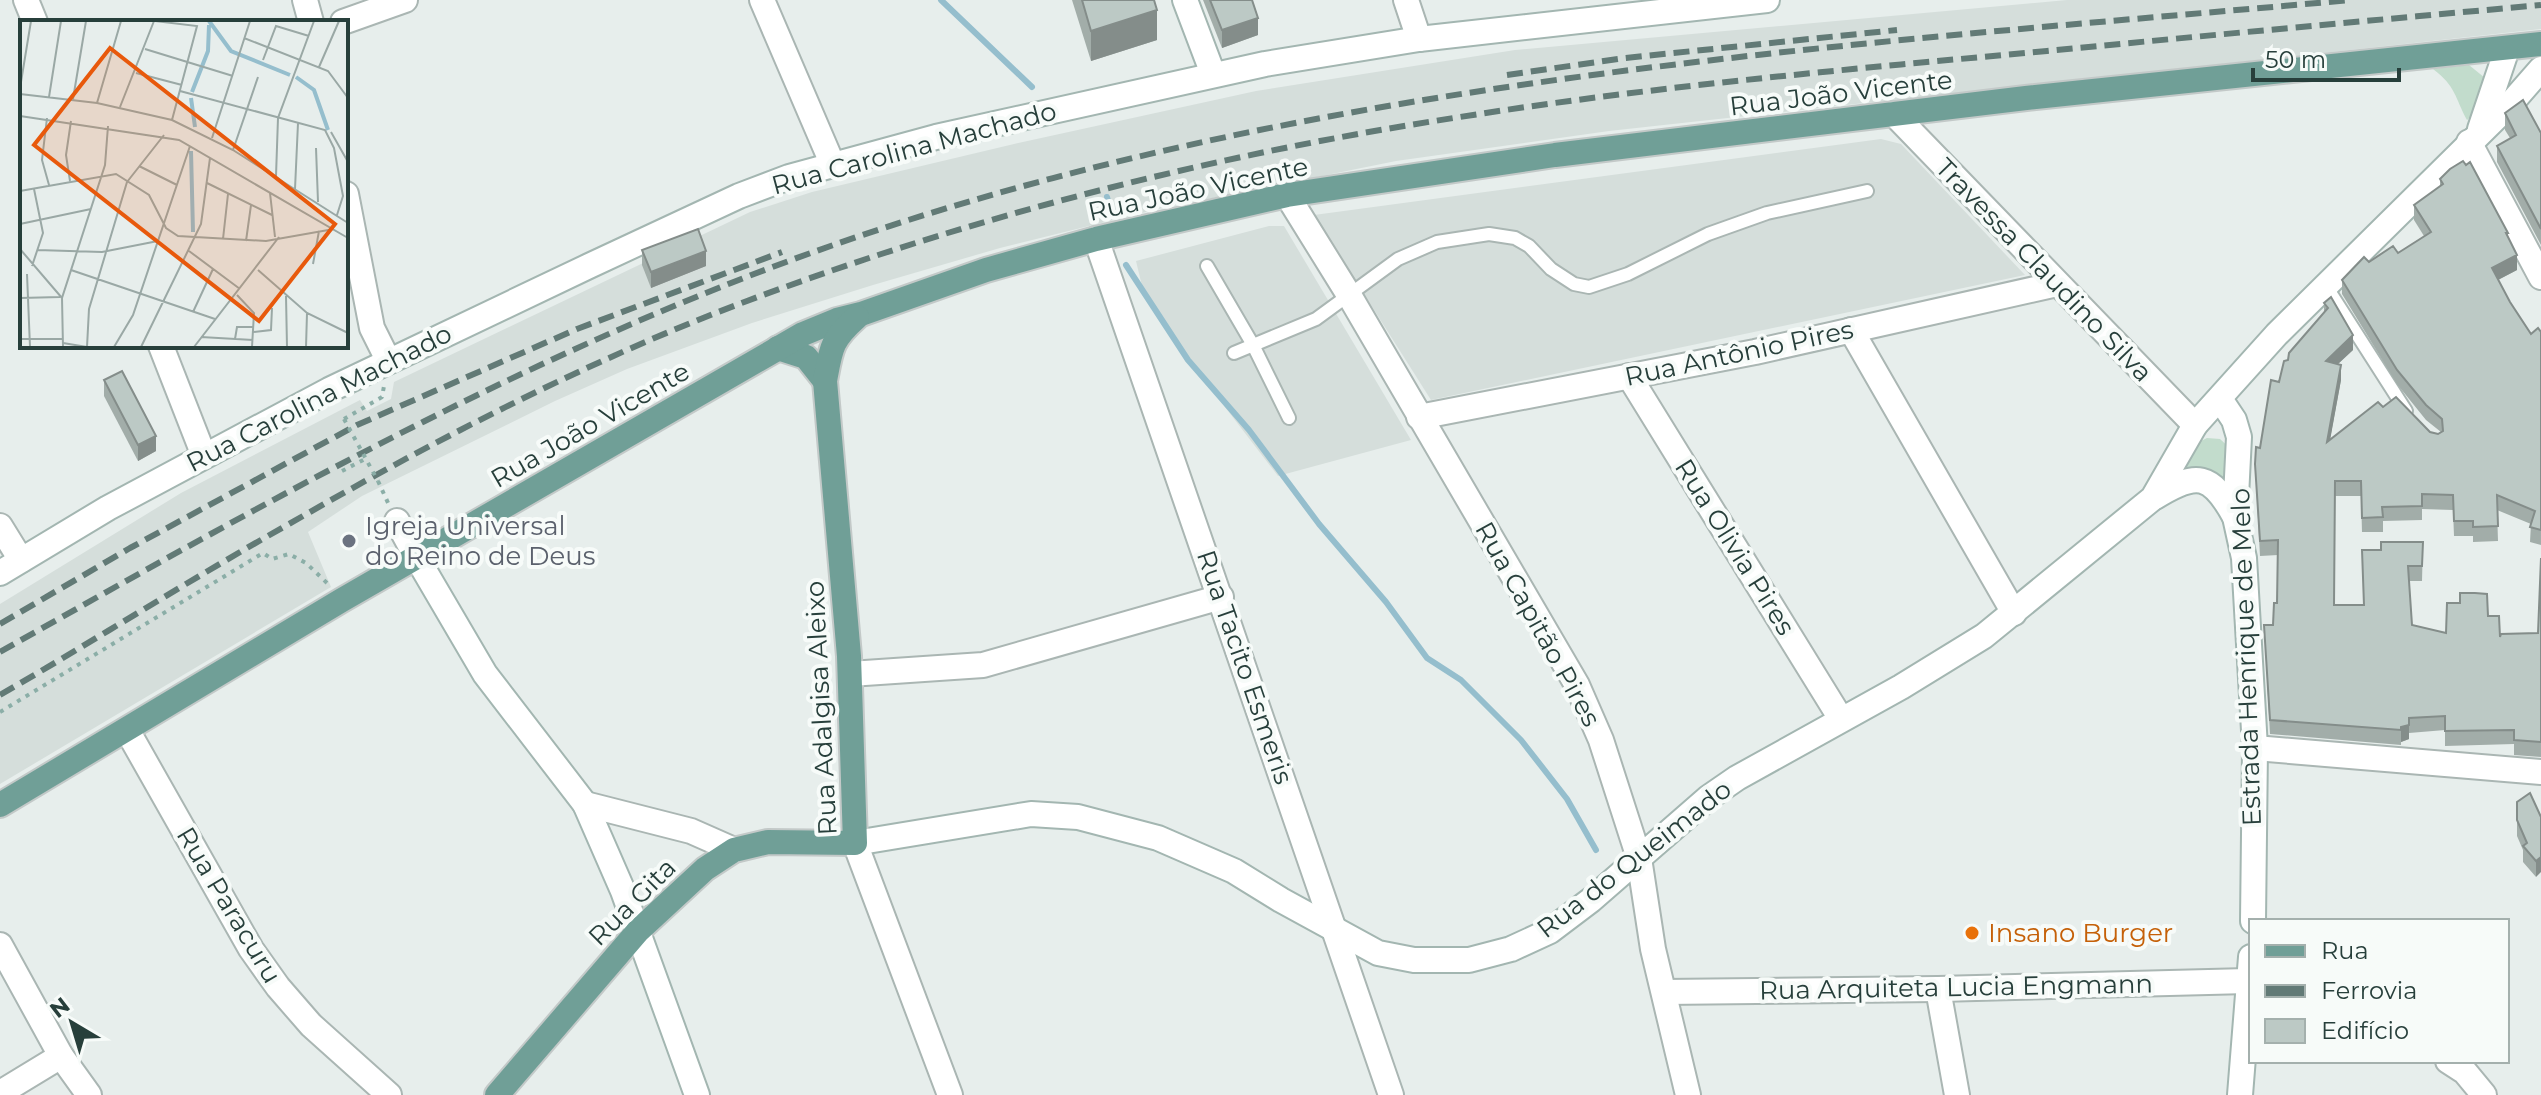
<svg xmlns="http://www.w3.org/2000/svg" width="2541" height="1095" font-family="Montserrat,sans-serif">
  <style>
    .built { fill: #d5dedb }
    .green { fill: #c2dccc }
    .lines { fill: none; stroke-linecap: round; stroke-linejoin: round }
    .stream { stroke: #95becd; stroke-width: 6 }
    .lane-casing { stroke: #aab6b3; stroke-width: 16 }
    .street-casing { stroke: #aab6b3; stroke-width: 28 }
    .secondary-casing { stroke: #a3b6b1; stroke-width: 28 }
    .primary-casing { stroke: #c3c9c8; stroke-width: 28 }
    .path { stroke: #8baea7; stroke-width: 4; stroke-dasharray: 4 6; stroke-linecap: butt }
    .lane { stroke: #fff; stroke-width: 12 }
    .street { stroke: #fff; stroke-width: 24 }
    .secondary { stroke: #fff; stroke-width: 24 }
    .primary { stroke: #709f97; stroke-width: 24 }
    .rail { stroke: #627a76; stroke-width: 6; stroke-dasharray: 16 8; stroke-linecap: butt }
    .path-bridge { stroke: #8baea7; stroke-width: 4; stroke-dasharray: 4 6; stroke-linecap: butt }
    .wall { fill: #a2ada9 }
    .shaded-wall { fill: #848d8a }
    .building { fill: #bcc9c5; stroke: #848d8a; stroke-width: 2 }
    .worship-dot { fill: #6b7280; stroke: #f7fbf9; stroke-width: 3 }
    .food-dot { fill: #e8710a; stroke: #f7fbf9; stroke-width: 3 }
    .labels { text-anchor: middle; stroke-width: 8; stroke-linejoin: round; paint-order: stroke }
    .street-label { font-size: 26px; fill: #273f3b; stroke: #f7fbf9 }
    .worship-label { font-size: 26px; fill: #5b616d; stroke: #f7fbf9; text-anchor: start }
    .food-label { font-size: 26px; fill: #c56008; stroke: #f7fbf9; text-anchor: start }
    .inset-river { fill: none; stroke: #95becd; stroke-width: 4 }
    .inset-road { fill: none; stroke: #9aa8a5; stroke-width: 2 }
    .view { fill: #e8590c; fill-opacity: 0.15; stroke: #e8590c; stroke-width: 4 }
    .inset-edge { fill: none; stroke: #273f3b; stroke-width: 4 }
  </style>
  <rect width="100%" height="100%" fill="#e7eeec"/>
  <g class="built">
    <path d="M2067 0H2541V29L1609 131 1396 161 1158 209 1000 248 873 285 752 323 627 369 555 401 362 496 308 532 331 587 0 784V604L181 493 360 400 367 411 391 399 394 382 750 212 812 192 1014 144 1256 91 1515 50Z"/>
    <path d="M1881 139 1901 144 2025 275 1431 400 1314 215Z"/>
    <path d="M1269 226H1284L1411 440 1278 476 1162 325 1142 286 1136 261Z"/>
  </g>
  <g class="green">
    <path d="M2469 65 2485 78 2479 109 2467 120C2455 98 2456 86 2433 69Z"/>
    <path d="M2207 438 2220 439 2233 451V482L2174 469 2195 444Z"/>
  </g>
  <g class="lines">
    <g class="stream">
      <path d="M941 0 1032 87"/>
      <path d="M1107 197 1112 214"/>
      <path d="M1126 265 1188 360 1249 430 1319 524 1386 602 1427 658 1461 680 1521 740 1567 799 1596 850"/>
    </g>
    <defs>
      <g id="lane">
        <path d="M1207 266 1253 345 1289 418"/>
        <path d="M2326 286 2406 411"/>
        <path d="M1234 353 1316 319 1398 259 1437 242 1489 234 1515 238 1529 246 1551 269 1574 284 1589 287 1628 274 1708 234 1767 213 1867 191"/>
      </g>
      <g id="street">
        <path d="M26 0 35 22"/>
        <path d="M305 0 311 22"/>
        <path d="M762 0 832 163"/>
        <path d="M1406 0 1419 39"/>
        <path d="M343 22 405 0"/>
        <path d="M1894 114 2195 425"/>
        <path d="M2469 142 2541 277"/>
        <path d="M346 194 372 328 388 360"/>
        <path d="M1287 195 1349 295 1577 685 1601 740 1639 858 1653 949 1688 1095"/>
        <path d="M1096 239 1391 1095"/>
        <path d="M1851 330 2014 613"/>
        <path d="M161 346 204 456"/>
        <path d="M1629 376 1841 719"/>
        <path d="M1419 417 1755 352 2057 284"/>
        <path d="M397 521 417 558"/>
        <path d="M0 526 21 560"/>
        <path d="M850 674 983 665 1221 597"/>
        <path d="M127 730 251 949 278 987 311 1025 389 1095"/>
        <path d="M2255 748 2541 772"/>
        <path d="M585 804 691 831 734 850"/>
        <path d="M855 843 950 1095"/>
        <path d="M0 945 61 1056 89 1095"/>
        <path d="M1938 989 1957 1095"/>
        <path d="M1664 992 1938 989 2248 981"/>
        <path d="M2448 1061 2465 1072 2484 1095"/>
        <path d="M0 1093 61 1056"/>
      </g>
      <g id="secondary">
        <path d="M1185 0 1213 74"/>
        <path d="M2480 129 2507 49"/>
        <path d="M2220 399 2234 420 2239 437 2235 517 2244 558 2255 748 2253 921"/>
        <path d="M2155 497C2197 471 2211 473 2235 517"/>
        <path d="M417 558 485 674 585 804 623 891 697 1095"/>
        <path d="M0 573 108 508 329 390 589 266 739 196 789 177 936 137 1265 64 1419 39 1767 0"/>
        <path d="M855 843 1031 814 1078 817 1158 838 1234 871 1281 900 1378 953 1414 960H1469L1511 949 1550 931 1591 900 1708 798 1737 778 1901 687 1984 636 2153 498 2195 425 2277 334 2513 101 2541 69"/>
        <path d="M2240 1095 2251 957"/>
      </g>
      <g id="primary">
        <path d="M778 348 806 357 825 381"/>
        <path d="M0 805 342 600 803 334 837 320 861 314 986 270 1096 239 1287 195 1555 155 2026 98 2541 44"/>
        <path d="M497 1095 638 931 705 869 734 850 768 842 855 843 849 656 825 381C831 348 831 340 857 317"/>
      </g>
    </defs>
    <use href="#lane" class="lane-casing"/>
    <use href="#street" class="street-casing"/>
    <use href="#secondary" class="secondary-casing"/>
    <use href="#primary" class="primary-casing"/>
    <g class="path">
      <path d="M344 419 382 397 384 386"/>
      <path d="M342 471 365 459"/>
      <path d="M378 481 389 505"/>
      <path d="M0 712 263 553 272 559 289 554 306 563 327 583"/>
    </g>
    <use href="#lane" class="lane"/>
    <use href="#street" class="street"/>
    <use href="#secondary" class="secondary"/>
    <use href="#primary" class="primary"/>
    <g class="rail">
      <path d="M1507 75 1625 58 1897 30"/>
      <path d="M0 624 130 548 357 425 577 329 782 252"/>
      <path d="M0 652C237 518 476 383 731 283 1245 80 1806 49 2351 0"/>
      <path d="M0 695C97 639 191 579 289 524 435 440 589 360 747 301 977 215 1217 154 1460 117 1655 86 1851 69 2047 51 2211 35 2376 20 2541 5"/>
    </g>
    <path class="path-bridge" d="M344 419 378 481"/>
  </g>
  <g class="wall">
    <path d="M1072 0H1154L1157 40 1091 61Z"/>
    <path d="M1203 0H1252L1258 35 1222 48Z"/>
    <path d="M2505 113 2541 133V245L2497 162V146L2510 138 2505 130Z"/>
    <path d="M2440 179 2508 233V239L2517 270 2498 280 2510 302 2531 334 2541 332V545L2530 542 2531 524 2497 510 2498 541 2473 542V536H2454L2453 510 2422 509V520L2383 521V532H2362L2361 496H2335L2334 605H2363L2381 550 2423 542 2422 581H2409L2412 625 2446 633 2488 616 2500 637 2538 633 2541 558V757L2514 755V744L2445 746V730L2409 733V739L2401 742V745L2270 734 2264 625H2273L2277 603 2278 555 2260 556 2255 464 2279 382 2288 360 2324 313V303L2331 297 2353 350 2338 364 2341 380 2330 439 2383 407 2430 432 2438 434 2441 432 2426 420 2397 384 2342 294V280L2369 262 2398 253 2424 236 2414 220V205L2440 186Z"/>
    <path d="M642 250 706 266 651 288 642 265Z"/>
    <path d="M104 380 156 451 138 461 104 396Z"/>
    <path d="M2517 802 2541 817 2536 877 2523 862V850L2517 836Z"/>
  </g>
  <g class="shaded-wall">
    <path d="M1157 10V40L1091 61V31Z"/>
    <path d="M1258 18V35L1222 48V30Z"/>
    <path d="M706 251V266L651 288V272Z"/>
    <path d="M2517 255V270L2492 283V268Z"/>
    <path d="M2353 335V350L2326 375V361Z"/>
    <path d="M2341 365V380L2327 457V442Z"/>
    <path d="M156 436V451L138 461V445Z"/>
    <path d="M2409 725V739L2401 742V727Z"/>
    <path d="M2541 857V872L2536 877V861Z"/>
  </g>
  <g class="building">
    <path d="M1082 0H1154L1157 10 1091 31Z"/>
    <path d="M1210 0H1252L1258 18 1222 30Z"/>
    <path d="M2523 100 2541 133V229L2497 146 2516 135 2505 113Z"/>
    <path d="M2463 161 2466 165 2470 162 2508 233H2506L2517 255 2492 268 2510 302 2531 334 2538 328 2541 332V530L2530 527 2535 511 2497 495 2498 526 2473 527V521H2454L2453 495 2422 494V506L2382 507 2383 517 2362 518 2361 481H2335L2334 605H2364L2362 550H2381V542H2423L2422 566H2408L2412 625 2446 633 2447 603H2460V593H2475L2487 594 2488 616H2499L2500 637 2501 634 2538 633 2541 558V742L2514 740V730L2445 731V716L2409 718V725L2401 727V730L2270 720 2264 625H2273L2274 603H2277L2278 540 2260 541 2255 464 2256 447 2260 448 2271 380 2279 382 2284 361 2288 360 2289 353 2328 308 2324 303 2331 297 2353 335 2326 361 2341 365 2327 442 2378 402 2383 407 2396 397 2430 432 2438 434 2443 431 2442 419 2426 405 2397 370 2342 280 2364 257 2369 262 2393 246 2398 253 2431 232 2414 205 2443 184 2440 179 2450 169Z"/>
    <path d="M698 229 706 251 651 272 642 250Z"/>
    <path d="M122 371 156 436 138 445 104 380Z"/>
    <path d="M2530 793 2541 817V857L2536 861 2523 846 2527 843 2517 820V802Z"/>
  </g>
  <circle class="worship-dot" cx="349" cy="541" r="8"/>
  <circle class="food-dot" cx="1972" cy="933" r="8"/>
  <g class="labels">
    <g class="street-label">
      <text transform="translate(1841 93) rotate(-7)" y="9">Rua João Vicente</text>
      <text transform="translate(914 148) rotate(-15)" y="9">Rua Carolina Machado</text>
      <text transform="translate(1198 189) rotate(-12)" y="9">Rua João Vicente</text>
      <text transform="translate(2044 270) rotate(46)" y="9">Travessa Claudino Silva</text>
      <text transform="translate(1739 353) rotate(-12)" y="9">Rua Antônio Pires</text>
      <text transform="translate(319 398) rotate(-27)" y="9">Rua Carolina Machado</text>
      <text transform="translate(590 425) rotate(-30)" y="9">Rua João Vicente</text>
      <text transform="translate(1735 547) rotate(58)" y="9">Rua Olivia Pires</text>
      <text transform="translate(1538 624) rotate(61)" y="9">Rua Capitão Pires</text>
      <text transform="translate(2246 657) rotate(-92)" y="9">Estrada Henrique de Melo</text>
      <text transform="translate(1245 667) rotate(71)" y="9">Rua Tacito Esmeris</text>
      <text transform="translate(821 708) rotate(-93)" y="9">Rua Adalgisa Aleixo</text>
      <text transform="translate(1634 859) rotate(-38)" y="9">Rua do Queimado</text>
      <text transform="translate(632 902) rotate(-45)" y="9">Rua Gita</text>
      <text transform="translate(229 905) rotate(59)" y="9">Rua Paracuru</text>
      <text transform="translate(1956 987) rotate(-1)" y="9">Rua Arquiteta Lucia Engmann</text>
    </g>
    <g class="worship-label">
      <text x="365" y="535">Igreja Universal<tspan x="365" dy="30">do Reino de Deus</tspan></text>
    </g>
    <g class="food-label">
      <text x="1988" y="942">Insano Burger</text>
    </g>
  </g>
  <g transform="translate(20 20)">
    <rect width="328" height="328" fill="#e7eeec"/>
    <path class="inset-river" d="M189 1 211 31 270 55M276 57 294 70 308 110M172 72 188 31 189 5M171 78 175 107M171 131 173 212"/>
    <path class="inset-road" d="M135 1 177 6 152 100M224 18 308 51 328 78M125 29 213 56M243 40 256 6 289 16M299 47 319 1M116 53 162 65M0 68 11 1M160 71 305 110 314 128 323 176 317 195M0 74 77 83 152 100 213 130 328 203M29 77 41 1M53 79 66 1M77 83 101 1M100 87 134 1M0 96 159 120 328 218M27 98 22 140 29 165M311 112 328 142M192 118 230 1M296 128 298 182M213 130 238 57M119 146 157 165M256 156 258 98 294 1M50 161 46 135 51 101M107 162 144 115M187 163 252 195M275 169 278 103M0 171 96 154 129 175 146 208 158 216 246 221 314 209M250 173 255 217M0 204 71 189M203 219 208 174M226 221 231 185M0 229 42 278M17 230 82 232 138 221M169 231 220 269M293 244 299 211M12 246 23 213 14 169M51 250 195 299M238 250 287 293 328 313M7 254 10 327M217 275 234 293 232 327M266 276 267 327M0 278 40 277M173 292 193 249M233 312 251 310 252 288M181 317 233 320M0 319H43M215 319 217 307H233M43 323 67 327M43 327 42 278 85 145 88 106M67 327 69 289 107 162M94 327 113 295 170 126M121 327 181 204 190 138M174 327 259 217M286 327 287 293"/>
    <path class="view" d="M90 28 315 204 239 301 14 125Z"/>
    <rect width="328" height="328" class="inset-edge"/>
  </g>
  <rect x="2249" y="919" width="260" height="144" fill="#f7fbf9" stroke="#a4b0ad" stroke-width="2"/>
  <rect x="2265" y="945" width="40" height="12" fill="#709f97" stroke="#a4b0ad" stroke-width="2"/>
  <text x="2321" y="959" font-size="24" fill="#273f3b">Rua</text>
  <rect x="2265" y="985" width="40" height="12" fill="#627a76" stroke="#a4b0ad" stroke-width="2"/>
  <text x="2321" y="999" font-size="24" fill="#273f3b">Ferrovia</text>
  <rect x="2265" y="1019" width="40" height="24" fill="#bcc9c5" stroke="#a4b0ad" stroke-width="2"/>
  <text x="2321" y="1039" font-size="24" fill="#273f3b">Edifício</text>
  <g transform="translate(72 1023) rotate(322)" stroke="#f7fbf9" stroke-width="6" paint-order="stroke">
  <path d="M0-6L14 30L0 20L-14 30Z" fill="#273f3b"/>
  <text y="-12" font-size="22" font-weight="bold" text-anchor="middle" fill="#273f3b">N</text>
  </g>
  <path d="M2253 68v12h146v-12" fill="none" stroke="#273f3b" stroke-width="4"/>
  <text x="2265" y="68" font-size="24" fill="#273f3b" stroke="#f7fbf9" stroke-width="6" paint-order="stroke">50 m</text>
</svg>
